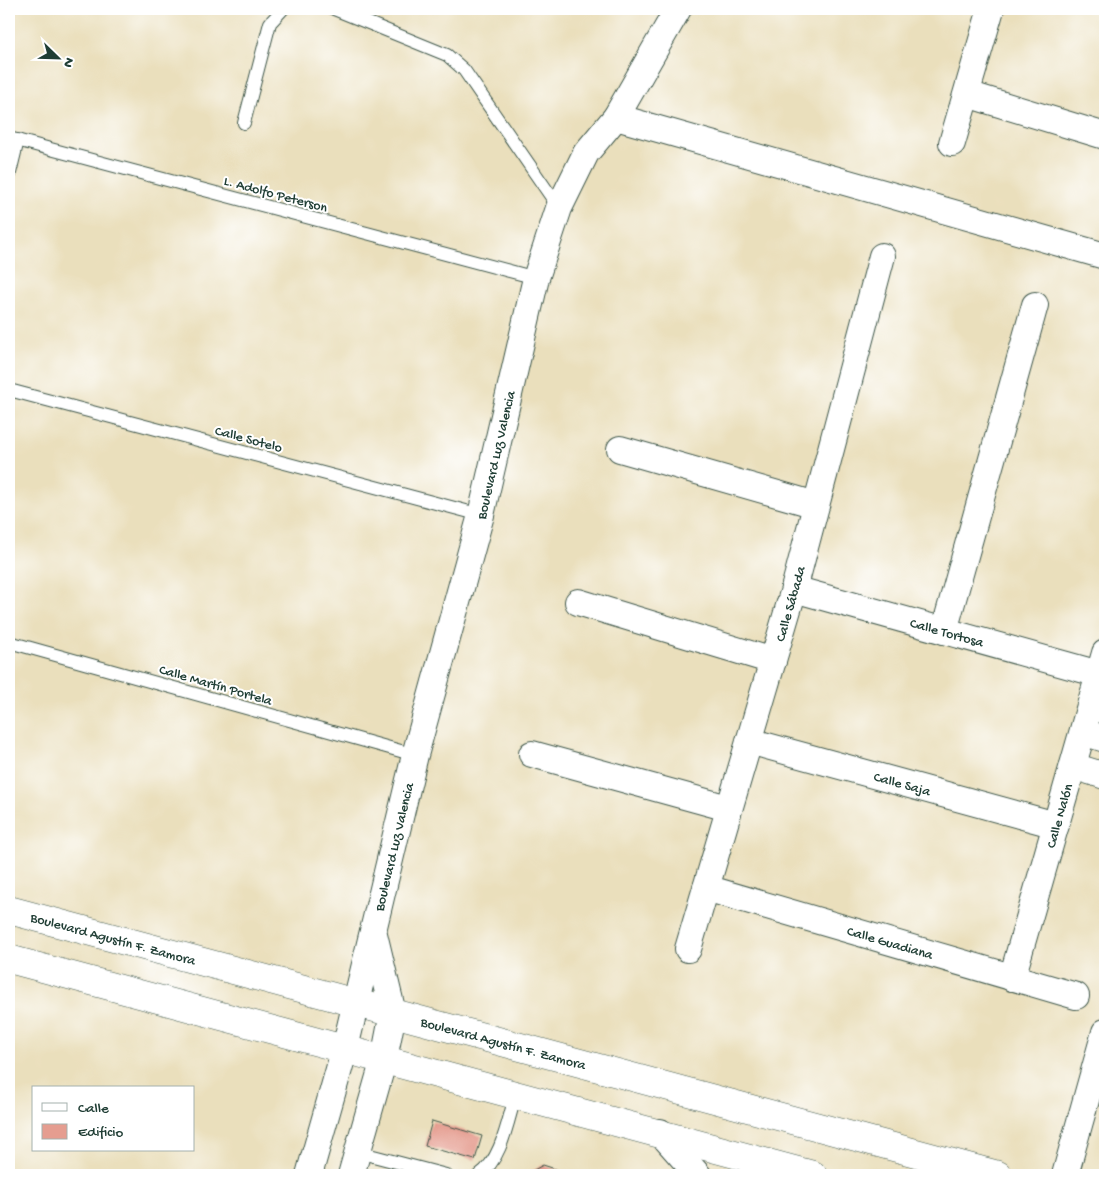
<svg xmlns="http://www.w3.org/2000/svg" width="1114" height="1184" font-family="'Gochi Hand',sans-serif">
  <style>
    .building { fill: #e59d90 }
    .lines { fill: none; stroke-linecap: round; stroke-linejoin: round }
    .service-casing { stroke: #3d5548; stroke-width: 14 }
    .minor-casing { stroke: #3d5548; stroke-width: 28 }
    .tertiary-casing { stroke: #3d5548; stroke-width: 29 }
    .service { stroke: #fff; stroke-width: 12 }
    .minor { stroke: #fff; stroke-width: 26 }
    .tertiary { stroke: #fff; stroke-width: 28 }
    .labels { text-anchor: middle; stroke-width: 4; stroke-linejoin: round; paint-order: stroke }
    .street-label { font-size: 14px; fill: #1f3d34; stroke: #fff }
  </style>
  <rect width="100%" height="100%" fill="#fff"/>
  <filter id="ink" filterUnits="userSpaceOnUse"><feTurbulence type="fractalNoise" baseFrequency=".02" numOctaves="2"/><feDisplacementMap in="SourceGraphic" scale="10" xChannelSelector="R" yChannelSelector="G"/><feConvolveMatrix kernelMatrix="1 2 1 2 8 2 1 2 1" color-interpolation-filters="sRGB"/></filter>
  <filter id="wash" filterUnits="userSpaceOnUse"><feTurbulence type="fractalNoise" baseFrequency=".0096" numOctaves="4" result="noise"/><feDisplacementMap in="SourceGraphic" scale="20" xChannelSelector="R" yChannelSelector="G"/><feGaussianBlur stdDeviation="1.12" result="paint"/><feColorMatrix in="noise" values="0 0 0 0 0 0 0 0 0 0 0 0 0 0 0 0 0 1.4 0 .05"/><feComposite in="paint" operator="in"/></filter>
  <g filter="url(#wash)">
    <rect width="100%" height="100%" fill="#eadfbc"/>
    <g id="blocks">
      <g class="building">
        <path d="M432 1121 482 1136 475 1160 425 1146Z"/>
        <path d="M543 1165 574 1175H525Z"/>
      </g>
    </g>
  </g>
  <g filter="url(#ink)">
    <use href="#blocks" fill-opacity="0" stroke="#3d5548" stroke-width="1"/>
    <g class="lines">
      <defs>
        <g id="service">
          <path d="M334 9 447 55 464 70 559 208"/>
          <path d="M244 123 270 23 283 9"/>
          <path d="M9 138 536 278"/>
          <path d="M9 177 18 140"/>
          <path d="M9 390 481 515"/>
          <path d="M9 642 415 755"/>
          <path d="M358 1152 446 1175"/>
          <path d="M479 1175C502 1160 508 1119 516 1094"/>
        </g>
        <g id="minor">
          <path d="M967 94 1105 136"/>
          <path d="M616 117 1105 256"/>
          <path d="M952 143 991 9"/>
          <path d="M620 449 816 505"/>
          <path id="s1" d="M794 589 1099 674"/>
          <path d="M578 602 773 661"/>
          <path d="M944 631 1035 305"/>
          <path d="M1083 732 1105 739"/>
          <path id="s2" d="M749 741 1056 825"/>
          <path d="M532 754 728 808"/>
          <path d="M1073 766 1105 776"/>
          <path id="s3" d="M706 888 1076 996"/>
          <path id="s4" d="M688 949 794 589 882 256"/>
          <path id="s5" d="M1012 978 1105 653"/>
          <path d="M660 1132 698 1175"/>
          <path id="s6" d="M309 1175 345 1048 415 755 481 515 536 278 559 208 586 153 616 117 678 9"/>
          <path d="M351 1175 384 1059 393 1013 374 934"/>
          <path d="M1065 1175 1105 1032"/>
        </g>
        <g id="tertiary">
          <path id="s7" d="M9 910 998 1175"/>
          <path d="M9 959 813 1175"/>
        </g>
      </defs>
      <use href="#service" class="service-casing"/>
      <use href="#minor" class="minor-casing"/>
      <use href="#tertiary" class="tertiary-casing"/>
      <use href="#service" class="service"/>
      <use href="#minor" class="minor"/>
      <use href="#tertiary" class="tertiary"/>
    </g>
  </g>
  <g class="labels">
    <g class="street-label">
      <text transform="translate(276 193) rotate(15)" y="5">L. Adolfo Peterson</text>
      <text transform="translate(249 438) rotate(15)" y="5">Calle Sotelo</text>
      <text dy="5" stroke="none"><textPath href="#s6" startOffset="744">Boulevard Luz Valencia</textPath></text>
      <text dy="5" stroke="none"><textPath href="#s4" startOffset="360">Calle Sábada</textPath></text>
      <text dy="5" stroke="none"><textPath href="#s1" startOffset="159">Calle Tortosa</textPath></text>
      <text transform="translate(216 684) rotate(16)" y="5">Calle Martín Portela</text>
      <text dy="5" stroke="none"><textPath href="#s2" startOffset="159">Calle Saja</textPath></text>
      <text dy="5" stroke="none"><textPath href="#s5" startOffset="169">Calle Nalón</textPath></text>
      <text dy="5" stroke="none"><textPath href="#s6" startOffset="339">Boulevard Luz Valencia</textPath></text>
      <text dy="5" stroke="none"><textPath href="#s7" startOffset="108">Boulevard Agustín F. Zamora</textPath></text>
      <text dy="5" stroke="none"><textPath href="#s3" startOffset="192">Calle Guadiana</textPath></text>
      <text dy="5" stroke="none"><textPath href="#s7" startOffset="512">Boulevard Agustín F. Zamora</textPath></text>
    </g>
  </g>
  <rect width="1114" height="1184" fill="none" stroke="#fff" stroke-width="30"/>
  <rect x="32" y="1086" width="162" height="65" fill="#ffffff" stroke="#a5b1ae"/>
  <rect x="42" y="1103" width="25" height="8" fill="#ffffff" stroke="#a5b1ae"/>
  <text x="78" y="1112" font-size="15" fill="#1f3d34">Calle</text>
  <rect x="42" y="1124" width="25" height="15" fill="#e59d90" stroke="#a5b1ae"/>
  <text x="78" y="1136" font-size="15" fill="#1f3d34">Edificio</text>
  <g transform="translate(58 58) rotate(113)" stroke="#ffffff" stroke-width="4" paint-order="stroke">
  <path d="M0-4L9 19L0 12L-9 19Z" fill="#1f3d34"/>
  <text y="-8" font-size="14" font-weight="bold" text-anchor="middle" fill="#1f3d34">N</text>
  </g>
</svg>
